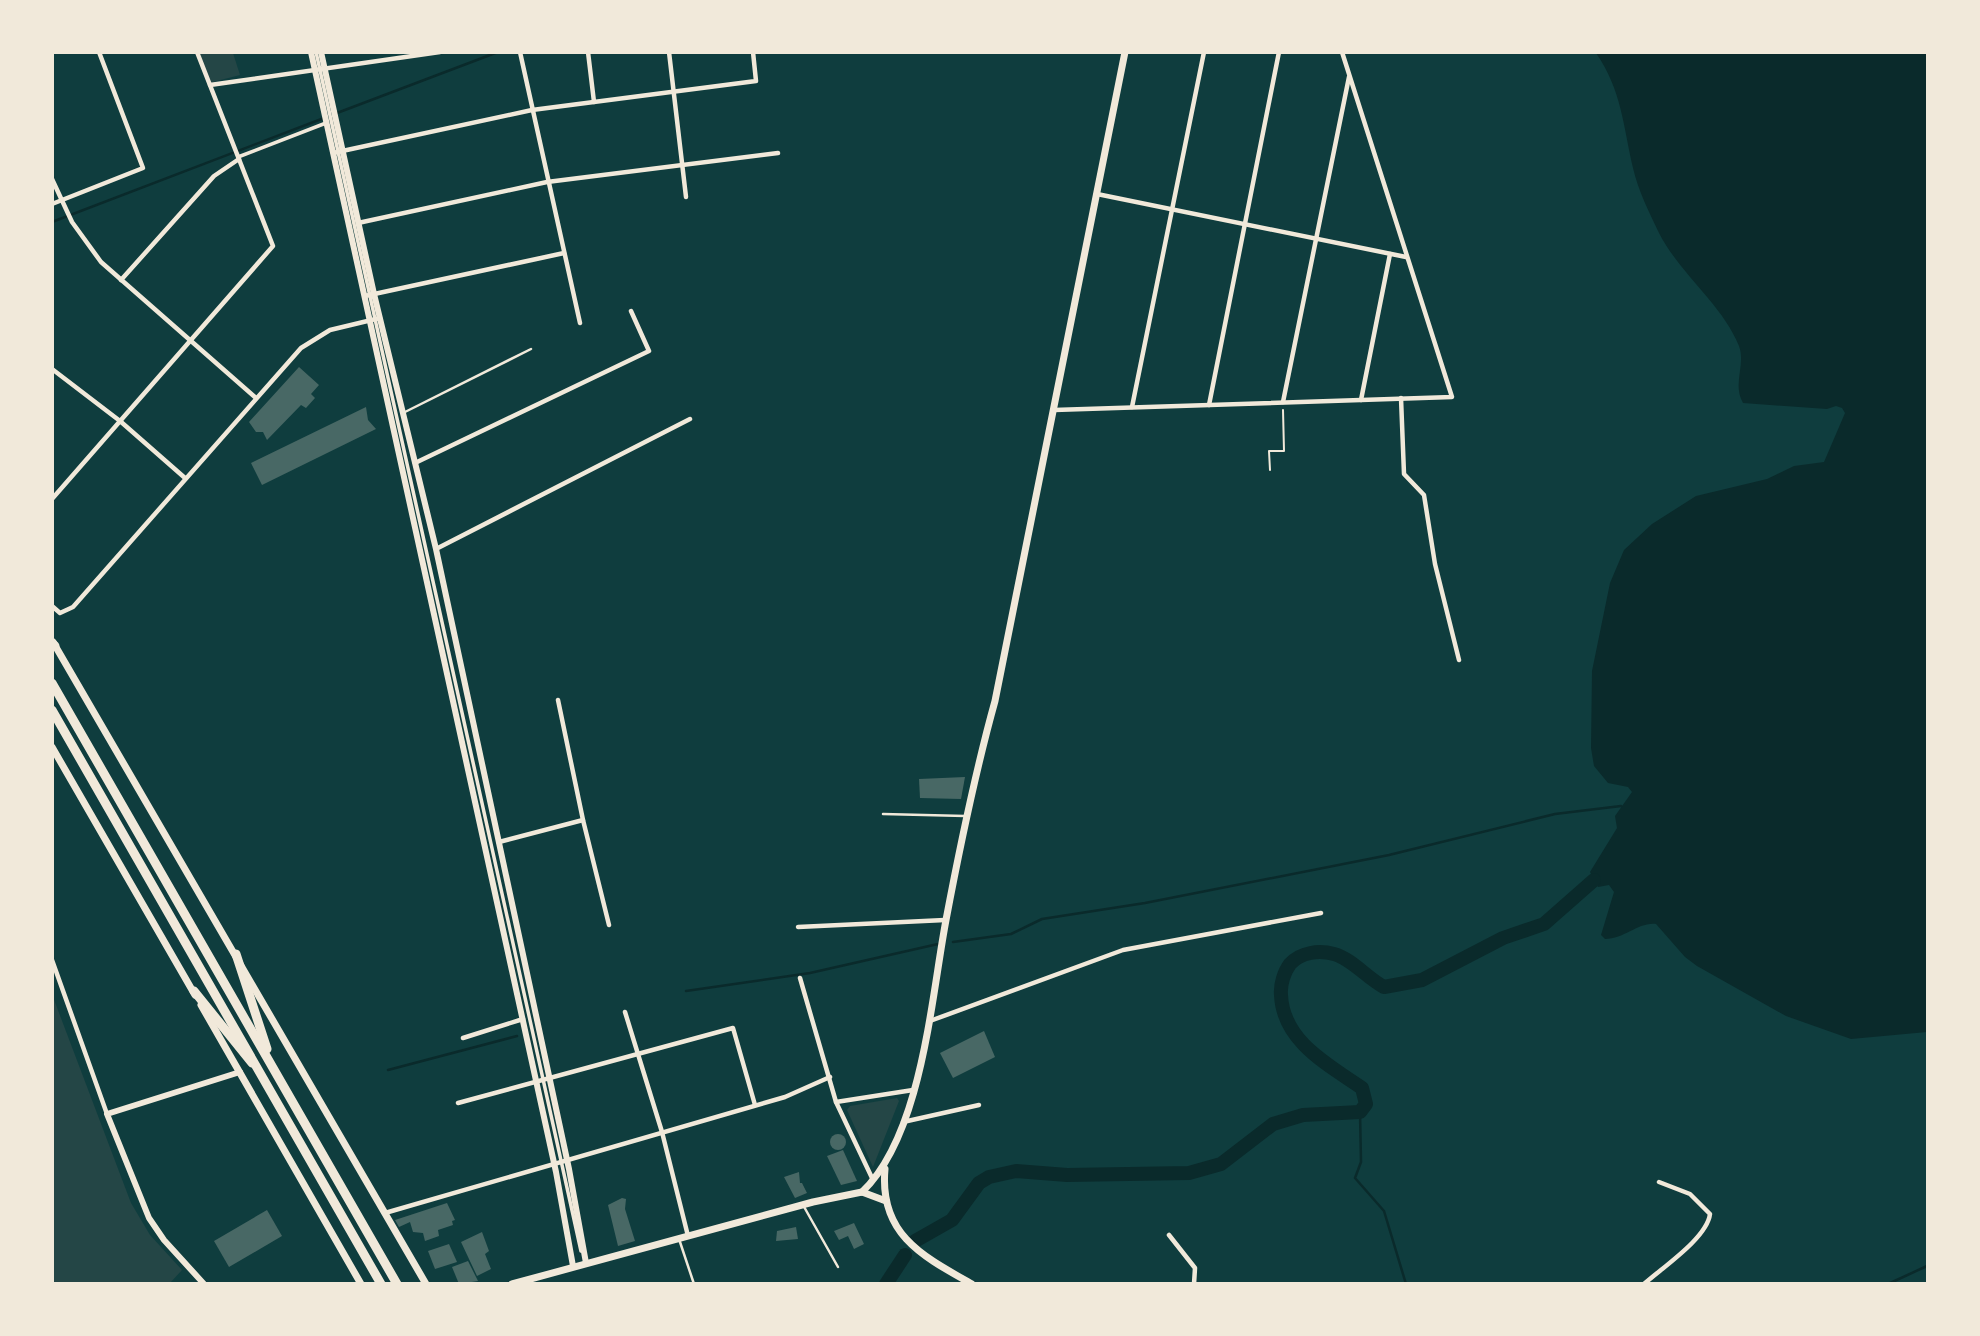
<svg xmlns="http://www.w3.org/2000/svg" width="1980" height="1336" font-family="Poppins,sans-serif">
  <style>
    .green { fill: #244646 }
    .water { fill: #0a2a2b }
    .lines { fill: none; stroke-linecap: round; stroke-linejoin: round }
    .stream { stroke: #0a2a2b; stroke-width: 2.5 }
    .river { stroke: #0a2a2b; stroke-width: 14 }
    .building { fill: #486865 }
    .path { stroke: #f1e9da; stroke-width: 2 }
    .service { stroke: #f1e9da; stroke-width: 2.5 }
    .pedestrian { stroke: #f1e9da; stroke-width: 3.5 }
    .minor { stroke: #f1e9da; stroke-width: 4.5 }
    .secondary { stroke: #f1e9da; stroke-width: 6 }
    .primary { stroke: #f1e9da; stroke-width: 7 }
    .motorway { stroke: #f1e9da; stroke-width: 9 }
  </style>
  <rect width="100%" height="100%" fill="#0f3d3e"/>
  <g class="green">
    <path d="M200 53H233L240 75 209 83Z"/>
    <path d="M53 997 131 1203 150 1235 182 1270 170 1283H53Z"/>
    <path d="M897 1098 899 1101 873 1167 847 1110 850 1106Z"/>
  </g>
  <path class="water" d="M1596 53H1927V1032L1851 1039 1786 1016 1697 966 1685 957 1656 924C1638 922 1625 939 1605 939L1601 935 1614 892 1609 885 1598 887 1590 872 1617 828 1615 816 1632 792 1628 787 1608 783 1594 766 1591 748 1592 671 1610 583 1624 550 1652 524 1696 496 1767 479 1794 466 1824 462 1845 413 1842 408 1836 406 1827 409 1743 403C1732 384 1746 365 1739 346 1722 304 1680 274 1659 233 1649 212 1638 190 1633 168 1623 125 1622 91 1596 53Z"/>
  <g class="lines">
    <g class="stream">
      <path d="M337 113 498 52"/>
      <path d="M52 222 324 118"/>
      <path d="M953 942 1011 934 1042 919 1145 903 1389 855 1555 814 1621 806"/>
      <path d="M686 991 810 973 938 944"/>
      <path d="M388 1070 517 1036"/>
      <path d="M1360 1112 1361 1162 1355 1178 1384 1211 1406 1284"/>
      <path d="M1888 1284 1927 1266"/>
    </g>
    <g class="river">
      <path d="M915 1241 952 1220 979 1183 989 1177 1016 1171 1067 1175 1189 1173 1221 1164 1273 1124 1303 1115 1360 1112 1366 1104 1362 1088C1327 1064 1283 1041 1281 995 1280 985 1284 972 1290 964 1301 952 1319 950 1334 954 1352 959 1367 978 1384 987L1422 980 1503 938 1544 924 1594 880"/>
      <path d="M886 1284 905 1255"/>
    </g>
  </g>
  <g class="building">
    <path d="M299 367 319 385 311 394 315 398 306 408 301 405 267 440 263 432H256L249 422Z"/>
    <path d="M366 407 368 420 376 429 262 485 251 463Z"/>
    <path d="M965 777 961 799 920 798 919 779Z"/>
    <path d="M984 1031 995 1057 953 1078 940 1053Z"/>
    <circle cx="838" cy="1142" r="8"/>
    <path d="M843 1150 857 1181 841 1185 827 1156Z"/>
    <path d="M799 1172 800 1183H802L807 1193 795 1198 784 1177Z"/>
    <path d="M622 1198 626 1199 625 1209 635 1241 618 1246 608 1205Z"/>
    <path d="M447 1203 455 1220 452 1221 453 1225 438 1230 439 1236 425 1241 423 1233 413 1232 410 1222 399 1227 395 1220Z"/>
    <path d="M267 1210 282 1236 229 1267 214 1241Z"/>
    <path d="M854 1223 864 1244 854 1249 848 1236 839 1240 834 1231Z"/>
    <path d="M796 1227 798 1239 776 1241 777 1231Z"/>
    <path d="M482 1232 489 1251 485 1254 491 1269 477 1276 461 1242Z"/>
    <path d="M449 1244 457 1262 435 1269 428 1251Z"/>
    <path d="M468 1261 478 1281 459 1284 452 1267Z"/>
  </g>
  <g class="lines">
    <path class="path" d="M1270 470 1269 451H1284L1283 410"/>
    <g class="service">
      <path d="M403 413 531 349"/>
      <path d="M883 814 965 816"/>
      <path d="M803 1205 838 1267"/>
      <path d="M679 1239 694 1284"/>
    </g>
    <g class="pedestrian">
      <path d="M316 52 581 1251"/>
      <path d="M238 157 326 123"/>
    </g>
    <g class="minor">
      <path d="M520 52 580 323"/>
      <path d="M588 52 594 102"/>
      <path d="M669 52 686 197"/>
      <path d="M210 85 440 52"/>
      <path d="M333 153 532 110 756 81 753 52"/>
      <path d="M52 179 72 222 101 262 256 398"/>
      <path d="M1097 194 1406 257"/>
      <path d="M52 204 143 168 99 52"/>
      <path d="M358 223 547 182 778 153"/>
      <path d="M121 280 214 176 239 159"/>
      <path d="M365 296 564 253"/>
      <path d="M52 369 120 421 185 478"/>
      <path d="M1401 398 1404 474 1424 495 1435 564 1459 660"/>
      <path d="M1361 400 1390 254"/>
      <path d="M1283 402 1349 77"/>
      <path d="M1209 405 1279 52"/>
      <path d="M1132 407 1204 52"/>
      <path d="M1054 410 1452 397 1342 52"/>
      <path d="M415 463 649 351 631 311"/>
      <path d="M52 499 273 246 197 52"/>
      <path d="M436 549 690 419"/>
      <path d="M52 606 60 613 73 607 301 348 330 330 380 318"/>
      <path d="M558 700 583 820 609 925"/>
      <path d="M499 842 583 820"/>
      <path d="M798 927 945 920"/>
      <path d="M52 960 107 1114"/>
      <path d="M800 978 836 1102 873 1180"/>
      <path d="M625 1012 662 1132 688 1236"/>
      <path d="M930 1021 1123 950 1321 913"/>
      <path d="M463 1038 523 1019"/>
      <path d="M836 1102 913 1090"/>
      <path d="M458 1103 733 1028 755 1105"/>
      <path d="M903 1122 979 1105"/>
      <path d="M385 1213 785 1097 830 1077"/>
      <path d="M1169 1235 1195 1268 1194 1284"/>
      <path d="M1644 1284C1663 1267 1707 1238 1710 1214L1690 1194 1659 1182"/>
    </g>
    <g class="secondary">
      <path d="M311 52 556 1172 573 1266"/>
      <path d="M321 52 374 294 436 549 569 1169 586 1263"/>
      <path d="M204 1284 164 1240 149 1218 107 1114 240 1072"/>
    </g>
    <g class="primary">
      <path d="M53 642 426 1284"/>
      <path d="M52 747 195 995"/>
      <path d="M201 1005 361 1284"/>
      <path d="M885 1169C879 1234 922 1256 972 1284"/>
      <path d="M862 1192C922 1135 931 999 946 920 960 846 975 773 995 701L1125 52"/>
      <path d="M512 1284 813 1202 862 1192 886 1201"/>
    </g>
    <g class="motorway">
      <path d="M52 643 55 646"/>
      <path d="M52 683 397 1284"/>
      <path d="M52 710 381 1284"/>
      <path d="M236 954 267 1049"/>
      <path d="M194 991 252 1063"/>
    </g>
  </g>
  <rect width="1980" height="1336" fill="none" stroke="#f1e9da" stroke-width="108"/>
</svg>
